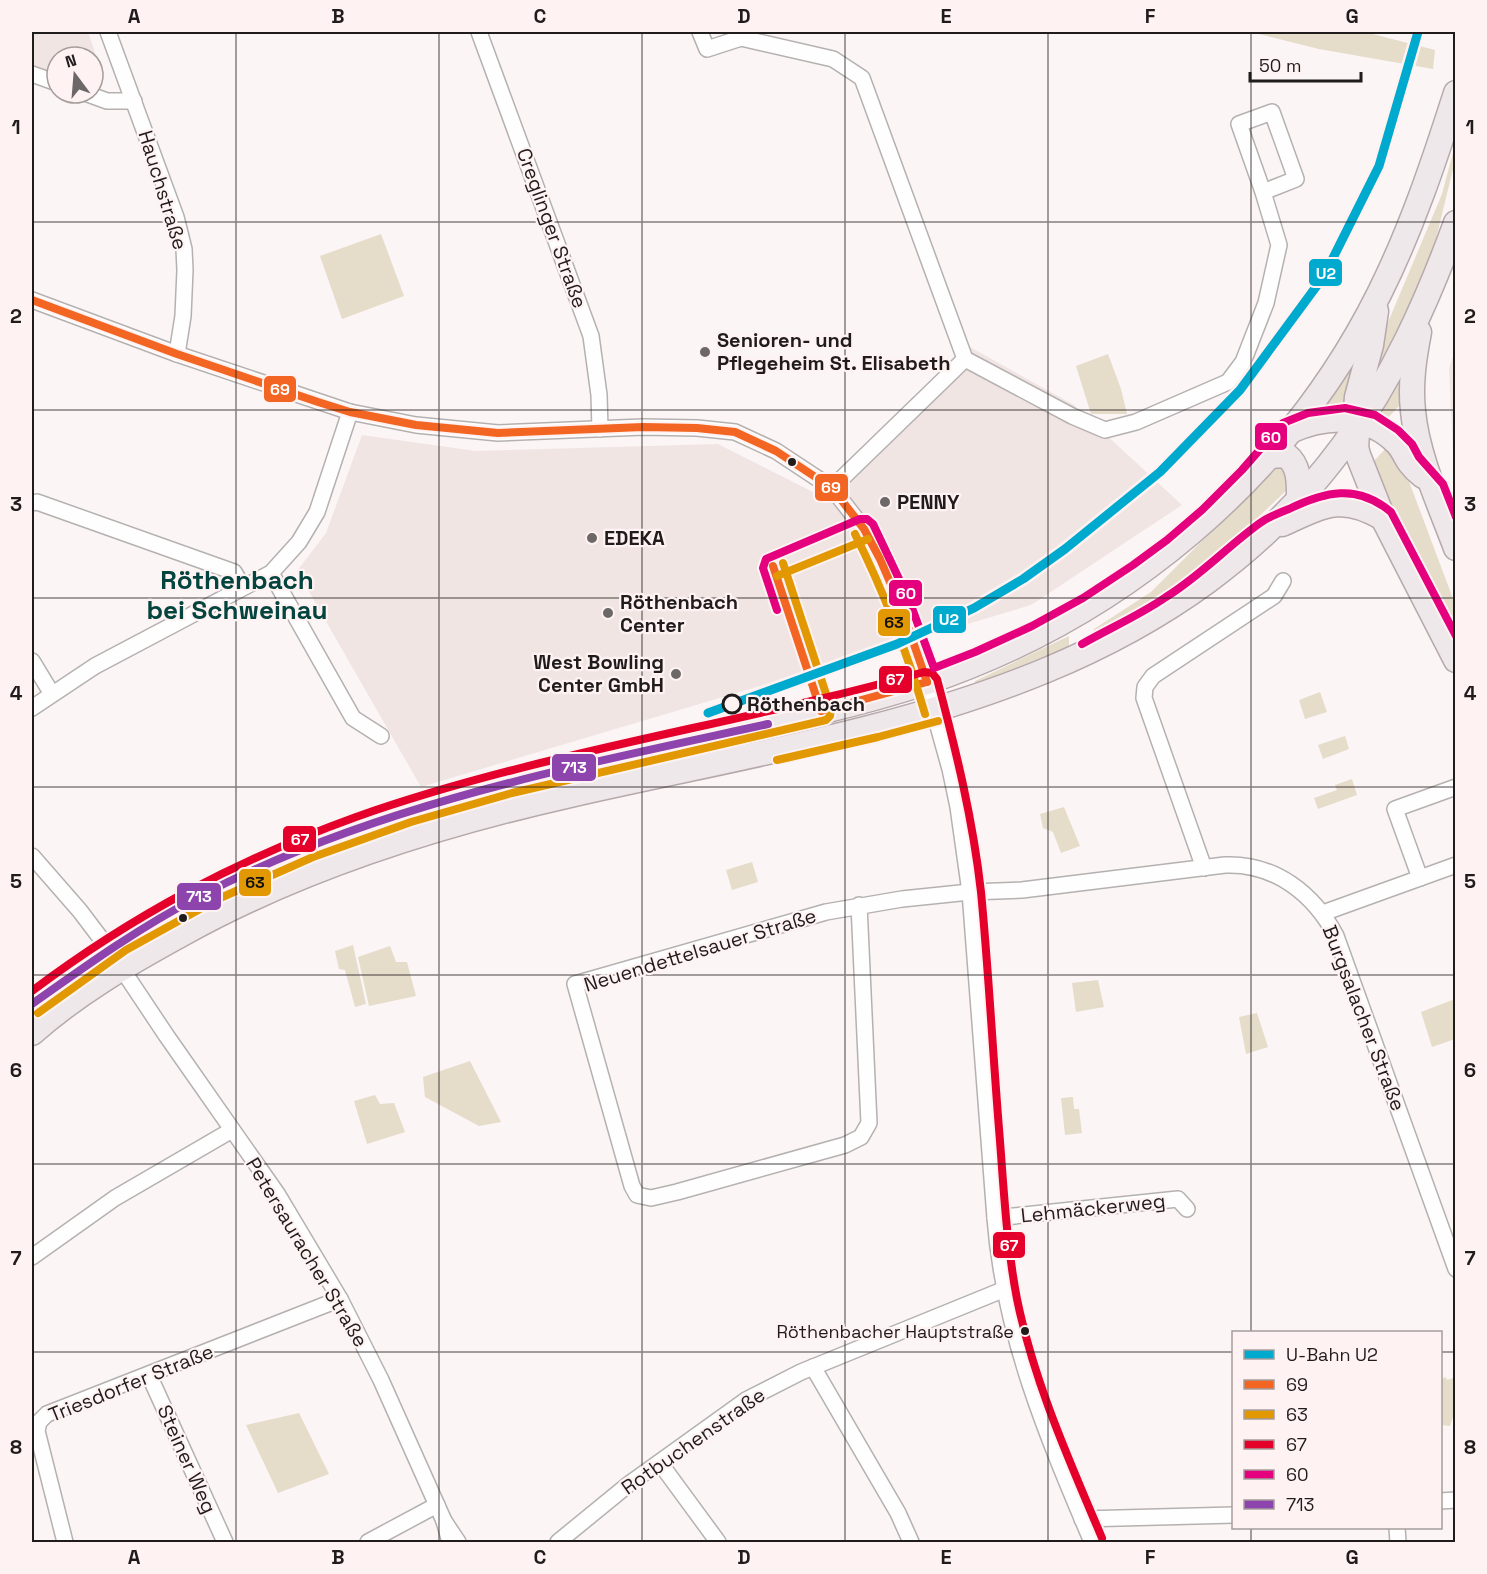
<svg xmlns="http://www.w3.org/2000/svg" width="1487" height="1574" font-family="'Space Grotesk',sans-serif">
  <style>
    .built { fill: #f1e5e3 }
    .green { fill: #e6dcca }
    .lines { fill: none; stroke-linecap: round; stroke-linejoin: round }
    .street-casing { stroke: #b6b1b1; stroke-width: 18 }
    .primary-casing { stroke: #b6a9ac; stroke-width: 27 }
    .street { stroke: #fefefe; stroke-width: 15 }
    .primary { stroke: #eee8ea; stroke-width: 24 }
    .bus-1-casing { stroke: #fef3f2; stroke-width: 12 }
    .bus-2-casing { stroke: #fef3f2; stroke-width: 12 }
    .bus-3-casing { stroke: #fef3f2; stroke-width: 12 }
    .bus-4-casing { stroke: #fef3f2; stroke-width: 12 }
    .bus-5-casing { stroke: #fef3f2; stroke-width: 12 }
    .bus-1 { stroke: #f26522; stroke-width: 8 }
    .bus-2 { stroke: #e29803; stroke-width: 8 }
    .bus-3 { stroke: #e4002b; stroke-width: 8 }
    .bus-4 { stroke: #e5007d; stroke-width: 8 }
    .bus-5 { stroke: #8e44ad; stroke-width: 8 }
    .metro-1-casing { stroke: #fef3f2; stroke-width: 14 }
    .metro-1 { stroke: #00a9ce; stroke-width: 9 }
    .grid { fill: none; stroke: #201c1c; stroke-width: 1.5; stroke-opacity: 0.55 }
    .poi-dot { fill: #6d6868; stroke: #fef3f2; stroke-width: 2 }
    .bus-dot { fill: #201c1c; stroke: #fef3f2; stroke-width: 2 }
    .stop-dot { fill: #fef3f2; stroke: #201c1c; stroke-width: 3 }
    .labels { text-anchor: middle; stroke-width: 4.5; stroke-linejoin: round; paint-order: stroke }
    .bus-label { font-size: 18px; fill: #201c1c; stroke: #fef3f2; text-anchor: end }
    .street-label { font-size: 20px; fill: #201c1c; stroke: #fef3f2 }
    .poi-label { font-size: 20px; font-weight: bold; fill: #201c1c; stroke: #fef3f2; text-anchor: start }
    .stop-label { font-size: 20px; font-weight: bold; fill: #201c1c; stroke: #fef3f2; text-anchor: start }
    .district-label { font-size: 26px; font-weight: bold; fill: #04443e; stroke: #fef3f2 }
    .line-badge { stroke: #fef3f2; stroke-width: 2 }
    .badge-label { font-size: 16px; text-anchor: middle; font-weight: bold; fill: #fff }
    .pale-badge-label { font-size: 16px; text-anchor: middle; font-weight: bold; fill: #111 }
    .neatline { fill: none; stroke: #201c1c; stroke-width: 2 }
    .grid-label { font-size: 20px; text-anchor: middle; font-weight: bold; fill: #201c1c }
  </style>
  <rect width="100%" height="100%" fill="#fbf5f5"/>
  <g class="built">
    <path d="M32 32H88L102 73 100 82 93 85V57H57V75L32 67Z"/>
    <path d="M970 347 1074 405 1182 505 1031 605 421 787 297 571 326 533 362 435 476 451 718 444 815 493Z"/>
    <path d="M1455 350H1456L1455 498 1449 368Z"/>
  </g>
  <g class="green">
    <path d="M1251 32H1365L1435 50 1433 69 1319 49Z"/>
    <path d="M1455 145V161L1431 259 1410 314 1363 402 1378 346 1442 194Z"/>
    <path d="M381 234 404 296 342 319 320 256Z"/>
    <path d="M1108 354 1121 389 1127 414H1091L1076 366Z"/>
    <path d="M1358 358 1346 412 1311 416 1343 371Z"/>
    <path d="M1401 369 1403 402 1382 424 1372 417Z"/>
    <path d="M1388 446 1407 476 1455 604V634L1383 495 1371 464Z"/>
    <path d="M1283 466 1289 488 1192 580 1092 636 1094 629 1151 592 1205 538 1269 470 1273 467Z"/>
    <path d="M1069 636V653L978 689 975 681Z"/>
    <path d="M1320 692 1327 712 1305 719 1299 700Z"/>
    <path d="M1345 736 1349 749 1323 759 1318 745Z"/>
    <path d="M1352 779 1357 795 1318 809 1314 798 1337 790 1335 785Z"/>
    <path d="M1064 807 1080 846 1061 853 1053 832 1043 828 1040 814Z"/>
    <path d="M752 862 758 882 732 890 726 870Z"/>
    <path d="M353 945 366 1004 355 1007 345 970 339 969 335 951Z"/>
    <path d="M390 946 396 962H407L416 996 369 1006 358 957Z"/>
    <path d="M1098 980 1104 1007 1076 1012 1072 983Z"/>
    <path d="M1455 999V1039L1432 1047 1421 1012Z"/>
    <path d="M1257 1013 1268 1047 1246 1054 1239 1017Z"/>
    <path d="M470 1061 501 1122 479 1126 425 1097 423 1077Z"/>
    <path d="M375 1095 380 1104 394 1103 405 1132 367 1144 354 1101Z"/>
    <path d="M1073 1097 1074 1109H1079L1082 1133 1065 1135 1061 1098Z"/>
    <path d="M1446 1377 1447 1380 1453 1378C1458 1394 1456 1410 1450 1426L1441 1425V1379Z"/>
    <path d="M299 1413 329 1474 278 1493 246 1425Z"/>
  </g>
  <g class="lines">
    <defs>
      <g id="street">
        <path d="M108 32 176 217 184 249 185 270 183 316 177 354"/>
        <path d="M479 32 591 336 599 395 600 429"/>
        <path d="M700 32 707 49 741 38 833 59 862 78 965 359"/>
        <path d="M32 74 57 83"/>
        <path d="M85 93 107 101H134"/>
        <path d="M32 300 177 354 350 412 416 425 498 433 643 427 697 428 735 432 776 451 832 488 864 529 880 559 902 610 919 658 950 769 958 807 970 892 995 1218C1004 1335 1047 1436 1092 1542"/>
        <path d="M965 359 1072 416 1105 430 1136 422 1228 382 1243 362 1266 303 1279 245 1263 192 1239 124 1272 112 1296 179 1263 192"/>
        <path d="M832 488 965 359"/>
        <path d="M32 503 37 502 234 572 243 587"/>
        <path d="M271 573 353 718 381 736"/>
        <path d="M32 661 52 694"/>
        <path d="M32 708 95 666 271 573 299 542 317 512 350 412"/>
        <path d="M32 856 80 911 108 948 166 1035 278 1195 340 1299 381 1380 444 1521"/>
        <path d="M1204 868 1144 698 1145 687 1153 676 1274 596 1283 581"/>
        <path d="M1420 878 1395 809 1456 787"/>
        <path d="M859 905 869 1123 861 1137 845 1145 677 1192 651 1198 637 1195 632 1186 575 984 826 912 902 899 970 892 1022 890 1225 865C1275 863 1314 894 1336 936L1456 1269"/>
        <path d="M1323 913 1456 865"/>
        <path d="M995 1218 1178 1199 1187 1209"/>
        <path d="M32 1257 115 1198 232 1130"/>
        <path d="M813 1367 898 1513 911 1542"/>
        <path d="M149 1375 225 1542"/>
        <path d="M660 1463 718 1542"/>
        <path d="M1440 1501 1456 1500"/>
        <path d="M1082 1519 1234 1515"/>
        <path d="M1397 1528 1398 1542"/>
        <path d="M65 1542 37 1431 39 1422 47 1414 340 1299"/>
        <path d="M368 1542 437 1505"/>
        <path d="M450 1542 444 1521 458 1542"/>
        <path d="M558 1542 629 1484 746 1400 801 1372 1005 1289"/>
      </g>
      <g id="primary">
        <path d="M1376 311 1371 345 1357 397 1356 409 1358 423 1356 447 1358 455 1383 518 1456 660"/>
        <path d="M1419 332C1414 358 1410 384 1413 411 1417 456 1440 505 1456 548"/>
        <path d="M1290 431C1326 415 1368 413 1397 443 1403 449 1405 456 1410 463 1413 467 1418 472 1423 476"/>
        <path d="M1269 456 1286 455C1300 466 1299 483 1299 499"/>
        <path d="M1282 524C1322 506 1341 493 1383 518"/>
        <path d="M32 1004C214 857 432 798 657 748 747 728 839 711 927 682 1121 616 1287 478 1379 294 1411 230 1434 162 1456 93"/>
        <path d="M32 1033C77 993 129 963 182 934 302 867 437 825 570 795 853 730 1157 698 1343 446 1393 378 1427 302 1456 223"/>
      </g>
    </defs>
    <use href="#street" class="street-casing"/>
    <use href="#primary" class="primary-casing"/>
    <use href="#street" class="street"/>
    <use href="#primary" class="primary"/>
    <defs>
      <g id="bus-1">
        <path d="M32 300 177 354 318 402 350 412 416 425 498 433 643 427 697 428 735 432 776 451 832 488 864 529 880 559 902 610 927 682"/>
        <path d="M773 566 821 711"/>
        <path d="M821 711 927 682"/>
      </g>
      <g id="bus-2">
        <path d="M855 534C884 592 907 652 925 714"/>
        <path d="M777 576 868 539"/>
        <path d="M777 760 878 737 938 721"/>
        <path d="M38 1013 126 950 218 899 313 857 411 822 512 793 826 720 830 716 831 709 783 563"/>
      </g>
      <path id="bus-3" d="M32 991C133 915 237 860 356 817 540 752 737 725 924 672L932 673 937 679C956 750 973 820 981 892 989 975 993 1058 1000 1141 1004 1194 1007 1247 1017 1299 1034 1382 1069 1460 1102 1538"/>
      <g id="bus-4">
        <path d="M777 610 763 568 766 559 860 519H867L873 524 909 600 934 668 975 652 1032 626 1083 598 1133 565 1167 540 1202 510 1242 470 1283 423 1308 413 1345 408 1375 415 1398 430 1412 444 1419 457 1443 484 1456 517"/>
        <path d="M1082 644C1110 628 1140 615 1166 597 1200 576 1228 546 1260 523 1268 517 1279 513 1289 509 1324 492 1357 483 1391 512L1456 636"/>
      </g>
      <path id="bus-5" d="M32 1004C87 965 140 927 200 896 376 804 576 766 768 724"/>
    </defs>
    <use href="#bus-1" class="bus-1-casing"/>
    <use href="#bus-2" class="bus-2-casing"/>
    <use href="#bus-3" class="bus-3-casing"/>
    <use href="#bus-4" class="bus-4-casing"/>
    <use href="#bus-5" class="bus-5-casing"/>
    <use href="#bus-1" class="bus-1"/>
    <use href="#bus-2" class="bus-2"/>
    <use href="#bus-3" class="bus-3"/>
    <use href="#bus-4" class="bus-4"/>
    <use href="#bus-5" class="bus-5"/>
    <defs>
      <path id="metro-1" d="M708 713 897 644 974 608 1023 579 1065 549 1160 472 1240 390 1324 276 1379 166 1418 32"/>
    </defs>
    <use href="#metro-1" class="metro-1-casing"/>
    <use href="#metro-1" class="metro-1"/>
  </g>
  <path class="grid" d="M236 32V1542M439 32V1542M642 32V1542M845 32V1542M1048 32V1542M1251 32V1332M32 222H1456M32 410H1456M32 598H1456M32 787H1456M32 975H1456M32 1164H1456M32 1352H1234M1440 1352H1456M1251 1528V1542"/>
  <g class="poi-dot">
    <circle cx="705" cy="352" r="6"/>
    <circle cx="885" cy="502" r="6"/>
    <circle cx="592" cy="538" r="6"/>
    <circle cx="608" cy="613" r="6"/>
    <circle cx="676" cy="674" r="6"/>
  </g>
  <g class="bus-dot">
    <circle cx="792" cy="462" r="5"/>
    <circle cx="183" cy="918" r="5"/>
    <circle cx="1025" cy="1331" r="5"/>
  </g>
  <circle class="stop-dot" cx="732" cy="704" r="9"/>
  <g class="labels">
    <g class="bus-label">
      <text x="1014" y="1338">Röthenbacher Hauptstraße</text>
    </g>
    <g class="street-label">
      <text transform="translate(163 190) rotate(73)" y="7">Hauchstraße</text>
      <text transform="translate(552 228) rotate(70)" y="7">Creglinger Straße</text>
      <text transform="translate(700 950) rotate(-17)" y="7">Neuendettelsauer Straße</text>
      <text transform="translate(1364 1018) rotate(69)" y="7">Burgsalacher Straße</text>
      <text transform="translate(1093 1208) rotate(-6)" y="7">Lehmäckerweg</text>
      <text transform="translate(307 1252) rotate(59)" y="7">Petersauracher Straße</text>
      <text transform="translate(131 1383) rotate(-22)" y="7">Triesdorfer Straße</text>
      <text transform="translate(693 1441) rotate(-35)" y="7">Rotbuchenstraße</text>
      <text transform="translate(187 1459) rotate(66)" y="7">Steiner Weg</text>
    </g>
    <g class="poi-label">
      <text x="717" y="347">Senioren- und<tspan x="717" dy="23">Pflegeheim St. Elisabeth</tspan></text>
      <text x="897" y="509">PENNY</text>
      <text x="604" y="545">EDEKA</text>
      <text x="620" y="609">Röthenbach<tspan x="620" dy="23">Center</tspan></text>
      <text x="664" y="669" text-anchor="end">West Bowling<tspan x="664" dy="23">Center GmbH</tspan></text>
    </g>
    <g class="stop-label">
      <text x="747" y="711">Röthenbach</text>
    </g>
    <g class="district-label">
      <text x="237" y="589">Röthenbach<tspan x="237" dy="30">bei Schweinau</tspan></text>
    </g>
  </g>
  <g class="line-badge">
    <rect x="1308" y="258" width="35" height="29" rx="6" fill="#00a9ce"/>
    <rect x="263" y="375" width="34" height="28" rx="6" fill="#f26522"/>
    <rect x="1254" y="422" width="34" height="29" rx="6" fill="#e5007d"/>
    <rect x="814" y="473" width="35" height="29" rx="6" fill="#f26522"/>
    <rect x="888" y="579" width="35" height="28" rx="6" fill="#e5007d"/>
    <rect x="932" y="605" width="35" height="29" rx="6" fill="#00a9ce"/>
    <rect x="877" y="608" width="34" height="29" rx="6" fill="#e29803"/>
    <rect x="878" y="665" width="35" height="29" rx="6" fill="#e4002b"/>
    <rect x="551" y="753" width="46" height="29" rx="6" fill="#8e44ad"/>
    <rect x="282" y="825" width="35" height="28" rx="6" fill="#e4002b"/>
    <rect x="238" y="868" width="34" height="29" rx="6" fill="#e29803"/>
    <rect x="176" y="882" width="46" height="29" rx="6" fill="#8e44ad"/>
    <rect x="992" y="1231" width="34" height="28" rx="6" fill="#e4002b"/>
  </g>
  <g class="badge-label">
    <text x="1326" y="279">U2</text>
    <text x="280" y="395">69</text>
    <text x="1271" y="443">60</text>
    <text x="831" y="493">69</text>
    <text x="906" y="599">60</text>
    <text x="949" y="625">U2</text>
    <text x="895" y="685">67</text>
    <text x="574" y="773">713</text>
    <text x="300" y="845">67</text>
    <text x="199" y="902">713</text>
    <text x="1009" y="1251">67</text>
  </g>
  <g class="pale-badge-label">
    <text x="894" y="628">63</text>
    <text x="255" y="888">63</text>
  </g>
  <rect width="1487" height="1574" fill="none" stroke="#fef3f2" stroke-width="66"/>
  <rect x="1232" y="1331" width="210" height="198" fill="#fef3f2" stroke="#a59d9c" stroke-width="1.5"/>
  <rect x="1244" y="1350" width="30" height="9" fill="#00a9ce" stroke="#a59d9c" stroke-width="1.5"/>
  <text x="1286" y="1361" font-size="18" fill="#201c1c">U-Bahn U2</text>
  <rect x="1244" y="1380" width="30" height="9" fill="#f26522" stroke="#a59d9c" stroke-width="1.5"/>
  <text x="1286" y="1391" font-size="18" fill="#201c1c">69</text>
  <rect x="1244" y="1410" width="30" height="9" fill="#e29803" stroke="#a59d9c" stroke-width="1.5"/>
  <text x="1286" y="1421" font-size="18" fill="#201c1c">63</text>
  <rect x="1244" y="1440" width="30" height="9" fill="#e4002b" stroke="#a59d9c" stroke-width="1.5"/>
  <text x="1286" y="1451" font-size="18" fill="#201c1c">67</text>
  <rect x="1244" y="1470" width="30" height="9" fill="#e5007d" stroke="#a59d9c" stroke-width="1.5"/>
  <text x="1286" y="1481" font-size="18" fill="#201c1c">60</text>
  <rect x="1244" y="1500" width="30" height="9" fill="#8e44ad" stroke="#a59d9c" stroke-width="1.5"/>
  <text x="1286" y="1511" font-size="18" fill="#201c1c">713</text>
  <g transform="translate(75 75) rotate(344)"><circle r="28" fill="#fef3f2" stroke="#a59d9c" stroke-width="1.5"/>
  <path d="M0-4.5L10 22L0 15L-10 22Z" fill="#6d6868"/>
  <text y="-9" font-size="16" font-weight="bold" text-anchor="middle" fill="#201c1c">N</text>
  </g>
  <path d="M1250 72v9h111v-9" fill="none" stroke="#201c1c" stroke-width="3"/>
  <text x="1259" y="72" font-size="18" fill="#201c1c" stroke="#fef3f2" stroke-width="4.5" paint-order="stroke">50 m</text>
  <rect x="33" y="33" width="1421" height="1508" class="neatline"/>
  <g class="grid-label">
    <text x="134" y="23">A</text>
    <text x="338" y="23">B</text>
    <text x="540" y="23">C</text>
    <text x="744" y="23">D</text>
    <text x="946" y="23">E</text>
    <text x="1150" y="23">F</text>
    <text x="1352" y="23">G</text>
    <text x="16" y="134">1</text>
    <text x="1470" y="134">1</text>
    <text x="16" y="323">2</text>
    <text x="1470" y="323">2</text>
    <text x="16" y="511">3</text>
    <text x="1470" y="511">3</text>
    <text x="16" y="700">4</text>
    <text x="1470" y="700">4</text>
    <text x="16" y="888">5</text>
    <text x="1470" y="888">5</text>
    <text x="16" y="1077">6</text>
    <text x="1470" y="1077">6</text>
    <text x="16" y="1265">7</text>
    <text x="1470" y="1265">7</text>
    <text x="16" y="1454">8</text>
    <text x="1470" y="1454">8</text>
    <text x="134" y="1564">A</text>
    <text x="338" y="1564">B</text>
    <text x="540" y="1564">C</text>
    <text x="744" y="1564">D</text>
    <text x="946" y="1564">E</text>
    <text x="1150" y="1564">F</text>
    <text x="1352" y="1564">G</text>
  </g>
</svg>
